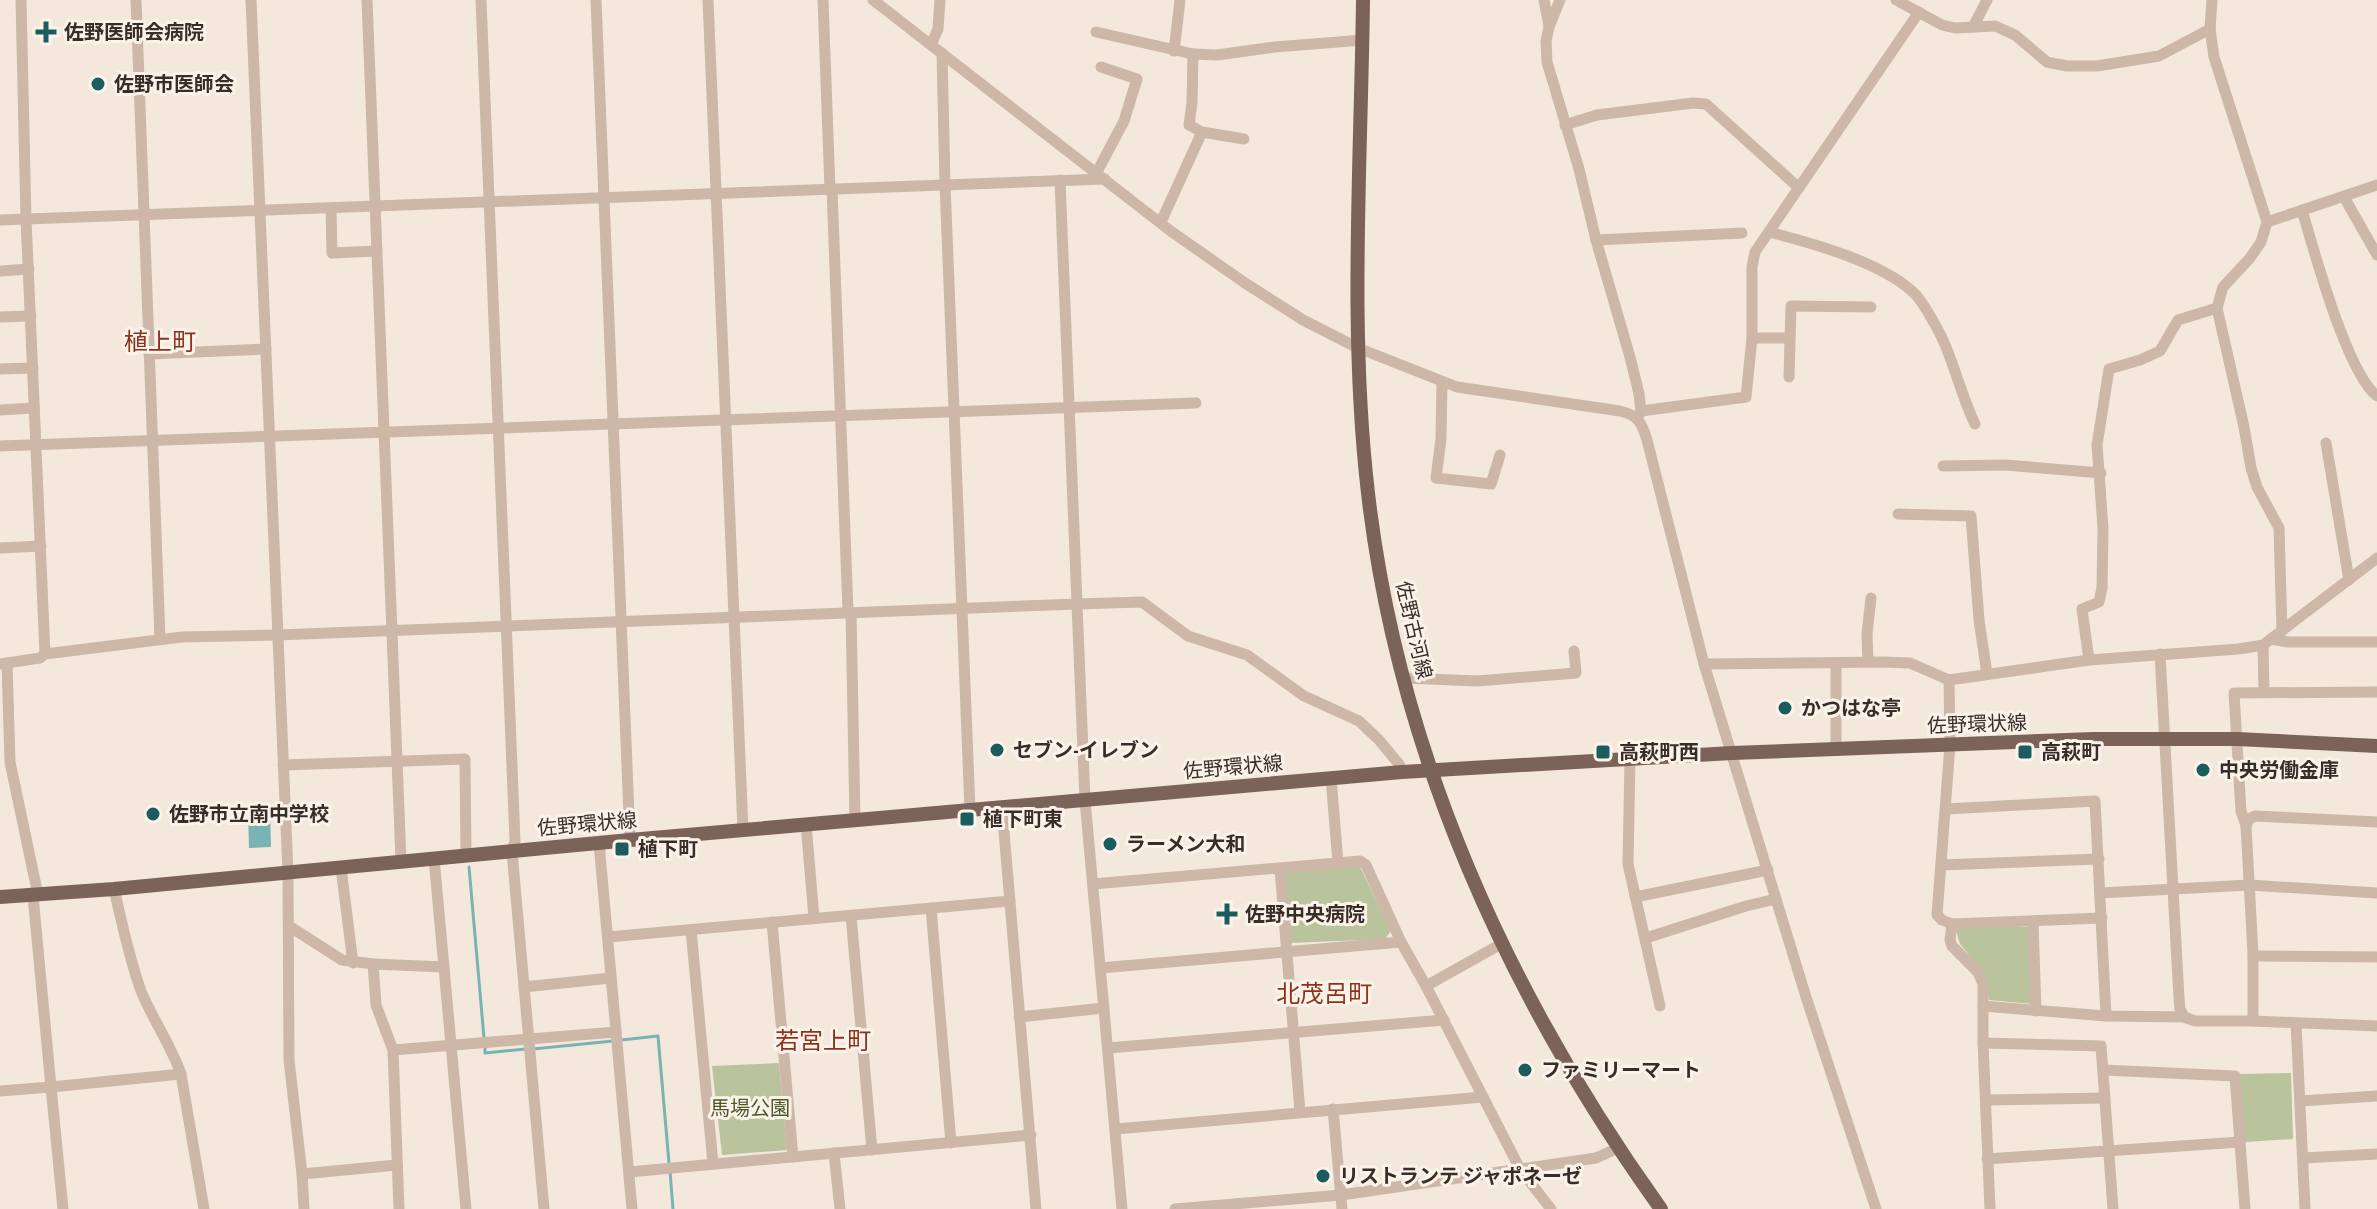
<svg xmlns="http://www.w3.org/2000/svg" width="2377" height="1209" font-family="'PT Sans Narrow','Noto Sans JP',sans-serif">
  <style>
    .green { fill: #b9c49c }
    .water { fill: #7ab3b3 }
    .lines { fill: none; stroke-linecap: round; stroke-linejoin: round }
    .stream { stroke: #7ab3b3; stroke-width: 3 }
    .minor { stroke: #cdb7a8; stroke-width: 11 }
    .major { stroke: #7c6359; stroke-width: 14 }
    .poi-dot { fill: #1b5d5e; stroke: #fbf3ea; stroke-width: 3 }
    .labels { text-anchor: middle; stroke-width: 6; stroke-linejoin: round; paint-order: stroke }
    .poi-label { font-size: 20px; font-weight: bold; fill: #3a2d29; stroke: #fbf3ea; text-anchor: start }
    .street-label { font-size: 20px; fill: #3a2d29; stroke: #fbf3ea }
    .park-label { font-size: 20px; fill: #4a5a2a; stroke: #fbf3ea }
    .quarter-label { font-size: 24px; fill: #8e321c; stroke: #fbf3ea }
  </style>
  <rect width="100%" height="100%" fill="#f4e8dd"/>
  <g class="green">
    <path d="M1359 865 1391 931 1385 939 1291 943 1285 872Z"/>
    <path d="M1955 927H2028L2032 1004 1989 1000 1985 975 1960 944Z"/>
    <path d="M779 1063 787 1150 722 1155 712 1066Z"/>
    <path d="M2291 1073 2293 1139 2245 1142 2239 1074Z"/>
  </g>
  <path class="water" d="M270 809 271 847 249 848 248 810Z"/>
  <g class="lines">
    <g class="stream">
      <path d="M469 867 484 1038"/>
      <path d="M621 1040 658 1036 669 1163"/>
      <path d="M485 1046V1053L526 1049"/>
      <path d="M533 1049 613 1041"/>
      <path d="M670 1171 673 1209"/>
    </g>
    <g class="minor">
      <path d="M21 0 26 219 45 654"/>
      <path d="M136 0 160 639"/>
      <path d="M251 0 288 873 289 1060 302 1174 304 1209"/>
      <path d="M367 0 401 861"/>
      <path d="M481 0 515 841 512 852 544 1209"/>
      <path d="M596 0 630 840"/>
      <path d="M708 0 743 830"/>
      <path d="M823 0 830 189"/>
      <path d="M873 0 1172 232 1245 283 1303 320 1358 348 1457 387 1620 411C1638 415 1642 423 1647 440L1704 664 1806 997 1876 1209"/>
      <path d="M1544 0 1549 26"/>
      <path d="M1560 0 1549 27 1546 41 1547 62 1579 169 1596 240 1630 357 1639 394 1641 411 1638 417"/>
      <path d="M1896 0 1942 25 1955 28 1995 26 2015 35 2047 62 2067 66H2097L2159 56 2210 29"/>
      <path d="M2212 0 2210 29 2214 57 2267 222 2261 242 2250 258 2223 287 2217 308 2244 427 2251 468 2257 487 2279 528 2282 631"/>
      <path d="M1973 27 1987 0"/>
      <path d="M1096 32 1193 54 1217 55 1275 47 1363 40"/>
      <path d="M931 45 938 29 940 0"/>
      <path d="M1174 51 1180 0"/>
      <path d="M942 53 945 184 970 810"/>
      <path d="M1193 54 1192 103 1189 125 1202 132 1244 139"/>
      <path d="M1565 125 1597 115 1693 103 1706 104 1799 188"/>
      <path d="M1097 172 1124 121 1137 79 1101 67"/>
      <path d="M1060 180 1077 604 1142 602 1188 636 1247 655 1304 696 1359 721 1379 740 1399 764 1402 772"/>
      <path d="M832 189 848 612"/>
      <path d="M2344 197 2377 255"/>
      <path d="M331 209 332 253 377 251"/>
      <path d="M2302 210C2314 251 2347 373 2377 396"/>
      <path d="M0 220 1105 179"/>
      <path d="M1161 222 1202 132"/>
      <path d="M2267 222 2377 185"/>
      <path d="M1769 232C1812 243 1885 263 1916 295 1922 302 1928 312 1933 321 1952 352 1959 391 1975 424"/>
      <path d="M1596 240 1742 233"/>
      <path d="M0 271 29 269"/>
      <path d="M0 317 31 316"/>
      <path d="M1752 338H1789"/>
      <path d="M149 354 266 349"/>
      <path d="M0 369 33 368"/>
      <path d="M1789 377 1791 306 1871 307"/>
      <path d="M1442 382 1441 439 1436 478 1491 484 1500 455"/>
      <path d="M0 410 34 408"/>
      <path d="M1641 411 1746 397 1752 338V267L1755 252 1919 12"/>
      <path d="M2326 443 2349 580"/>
      <path d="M0 446 1196 403"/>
      <path d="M1943 466 2006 465 2101 473"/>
      <path d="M1898 514 1971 516 1979 620 1987 674"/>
      <path d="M0 548 41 546"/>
      <path d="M851 612 855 821"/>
      <path d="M2271 639 2288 642H2377"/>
      <path d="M2263 645 2264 692"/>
      <path d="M2160 654 2179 998 2180 1009 2184 1017 2195 1021H2253L2377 1026"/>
      <path d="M2089 660 2082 609 2099 602 2102 588 2103 528 2097 445 2109 369 2140 360 2160 351 2178 320 2217 308"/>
      <path d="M1868 662 1867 634 1871 598"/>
      <path d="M7 663 10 762 38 895"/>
      <path d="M1836 663V749"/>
      <path d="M0 664 40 658 45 654 182 637 277 635 1077 604 1085 800 1122 1209"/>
      <path d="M1704 664 1883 662 1910 663 1949 680 2089 660 2239 649 2263 645 2377 558"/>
      <path d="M1404 678 1477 681 1576 673 1574 651"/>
      <path d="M1949 680 1950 745 1937 915 1942 920 1952 924 2102 918"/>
      <path d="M1630 759 1628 864 1660 1006"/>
      <path d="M283 765 465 759 466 856"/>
      <path d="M1331 778 1338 863"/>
      <path d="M1002 808 1036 1209"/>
      <path d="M1946 809 2095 801 2106 1016"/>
      <path d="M806 824 814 918"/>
      <path d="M2246 826 2249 819 2255 816 2377 822"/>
      <path d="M599 843 632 1209"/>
      <path d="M434 858 466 1209"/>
      <path d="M1941 865 2099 859"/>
      <path d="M341 868 353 963"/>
      <path d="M1280 869 1300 1112"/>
      <path d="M1093 884 1360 861 1366 865 1401 942 1426 986 1520 1169 1551 1209"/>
      <path d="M114 889C122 923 129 958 141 991 153 1020 171 1045 181 1074L204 1209"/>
      <path d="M2100 893 2249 885 2377 893"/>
      <path d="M1635 897 1768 870"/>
      <path d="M931 908 951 1143"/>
      <path d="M851 916 872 1150"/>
      <path d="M772 922 793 1157"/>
      <path d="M2033 922 2036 1011"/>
      <path d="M1952 924 1950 940 1952 946 1978 972 1983 984V1043L1990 1209"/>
      <path d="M289 926 342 960 373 964 376 1005 393 1050 399 1209"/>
      <path d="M691 930 713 1164"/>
      <path d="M608 937 1010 901"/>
      <path d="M1646 938 1746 906 1776 899"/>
      <path d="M2253 956 2377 957"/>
      <path d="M373 964 444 967"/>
      <path d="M1100 968 1401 942"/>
      <path d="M1426 986 1501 944"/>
      <path d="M524 987 611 978"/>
      <path d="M1983 1006 2106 1016 2184 1017"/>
      <path d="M1019 1017 1104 1008"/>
      <path d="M2253 1021V954L2246 826 2241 811 2234 693 2377 692"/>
      <path d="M2296 1023 2305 1209"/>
      <path d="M1983 1043 2101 1046 2113 1209"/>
      <path d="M1108 1048 1444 1020"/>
      <path d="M393 1050 616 1032"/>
      <path d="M2103 1070 2235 1076 2245 1209"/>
      <path d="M0 1091 51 1087 33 896"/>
      <path d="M1987 1100 2105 1098"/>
      <path d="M2300 1101 2377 1096"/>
      <path d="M1333 1109 1342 1209"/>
      <path d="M1116 1129 1483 1097"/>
      <path d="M834 1153 840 1209"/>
      <path d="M2303 1158 2377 1154"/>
      <path d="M1987 1159 2240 1142"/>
      <path d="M629 1172 1031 1135"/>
      <path d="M302 1174 397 1165"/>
      <path d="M63 1209 51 1087 181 1074"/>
      <path d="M1175 1209 1341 1195 1596 1158 1618 1148"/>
    </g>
    <g class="major">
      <path d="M1363 0C1361 164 1349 330 1368 493 1398 754 1509 997 1661 1209"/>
      <path d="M0 897 114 889 630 840 1402 772 1732 753 2093 739H2237L2377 746"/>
    </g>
  </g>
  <g class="poi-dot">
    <path d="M42 20h8v8h8v8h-8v8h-8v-8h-8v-8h8z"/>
    <circle cx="98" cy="84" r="8"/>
    <circle cx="1785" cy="708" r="8"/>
    <circle cx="997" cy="750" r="8"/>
    <rect x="1595" y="744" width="16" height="16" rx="4"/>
    <rect x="2017" y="744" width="16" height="16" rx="4"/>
    <circle cx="2203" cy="770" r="8"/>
    <circle cx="153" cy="814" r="8"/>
    <rect x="959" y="811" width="16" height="16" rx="4"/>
    <circle cx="1110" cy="844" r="8"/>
    <rect x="614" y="841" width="16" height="16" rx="4"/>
    <path d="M1223 902h8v8h8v8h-8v8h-8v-8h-8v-8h8z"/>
    <circle cx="1525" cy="1070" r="8"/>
    <circle cx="1323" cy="1176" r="8"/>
  </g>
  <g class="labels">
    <g class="poi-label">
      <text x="64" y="39">佐野医師会病院</text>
      <text x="114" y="91">佐野市医師会</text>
      <text x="1801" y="715">かつはな亭</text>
      <text x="1013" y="757">セブン-イレブン</text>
      <text x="1619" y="759">高萩町西</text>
      <text x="2041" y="759">高萩町</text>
      <text x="2219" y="777">中央労働金庫</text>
      <text x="169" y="821">佐野市立南中学校</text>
      <text x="983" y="826">植下町東</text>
      <text x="1126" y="851">ラーメン大和</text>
      <text x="638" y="856">植下町</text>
      <text x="1245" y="921">佐野中央病院</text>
      <text x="1541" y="1077">ファミリーマート</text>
      <text x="1339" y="1183">リストランテ ジャポネーゼ</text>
    </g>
    <g class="street-label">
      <text transform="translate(1414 630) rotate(77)" y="7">佐野古河線</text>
      <text transform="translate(1977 724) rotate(-2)" y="7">佐野環状線</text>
      <text transform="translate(1233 767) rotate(-5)" y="7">佐野環状線</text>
      <text transform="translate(587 824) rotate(-5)" y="7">佐野環状線</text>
    </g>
    <g class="park-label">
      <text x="750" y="1115">馬場公園</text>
    </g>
    <g class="quarter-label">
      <text x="160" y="350">植上町</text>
      <text x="1324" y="1002">北茂呂町</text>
      <text x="823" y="1049">若宮上町</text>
    </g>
  </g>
</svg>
